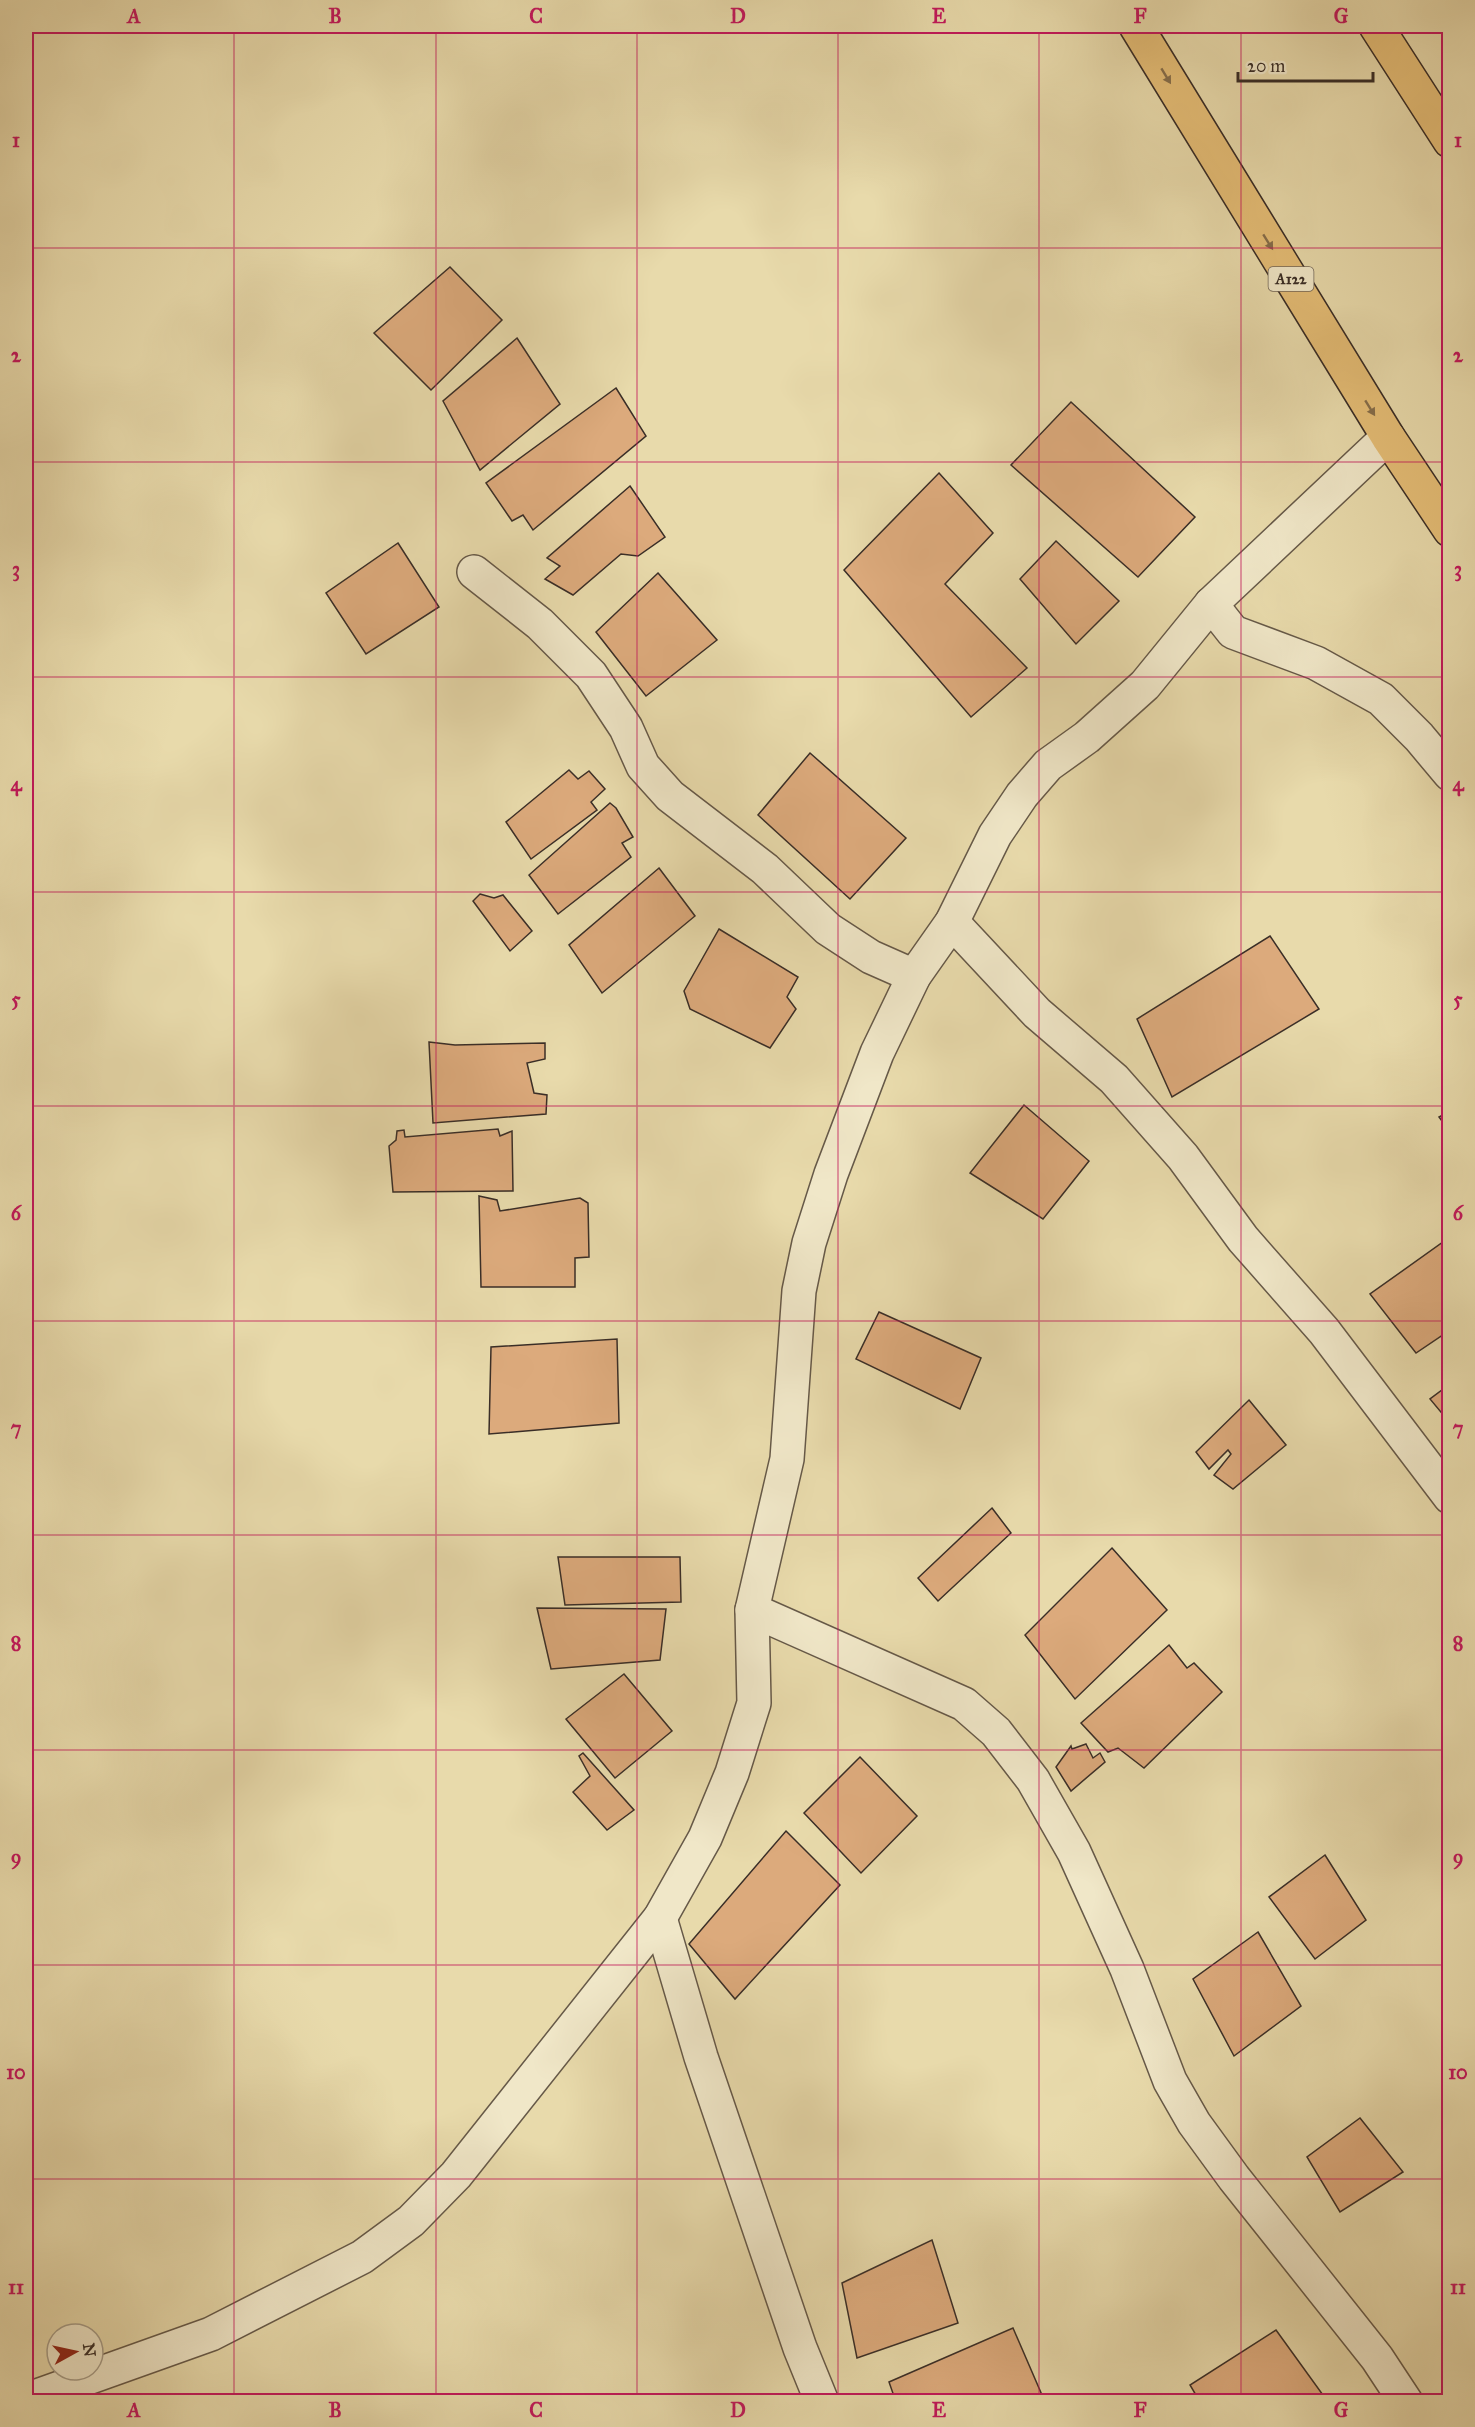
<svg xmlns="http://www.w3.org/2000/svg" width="1475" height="2427" font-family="'IM FELL Great Primer',serif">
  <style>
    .building { fill: #dcaa7c; stroke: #3a2e27; stroke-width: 1.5 }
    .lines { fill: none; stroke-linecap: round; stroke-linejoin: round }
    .street-casing { stroke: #665948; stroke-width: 36 }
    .highway-casing { stroke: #3a2e27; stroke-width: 36 }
    .street { stroke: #f0e7c8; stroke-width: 33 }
    .highway { stroke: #e4bd76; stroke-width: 33 }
    .oneway { fill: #866e4b }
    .grid { fill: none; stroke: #c2185b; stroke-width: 1.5; stroke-opacity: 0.55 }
    .labels { text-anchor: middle; stroke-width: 4.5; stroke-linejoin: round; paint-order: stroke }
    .shield { fill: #f0e7c8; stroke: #716657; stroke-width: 1.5 }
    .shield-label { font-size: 15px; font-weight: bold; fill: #3a2e27 }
    .neatline { fill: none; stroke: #c2185b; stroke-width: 2 }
    .grid-label { font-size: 20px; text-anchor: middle; font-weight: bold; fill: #c2185b }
  </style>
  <rect width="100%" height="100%" fill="#e8daab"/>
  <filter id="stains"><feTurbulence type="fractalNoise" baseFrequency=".00333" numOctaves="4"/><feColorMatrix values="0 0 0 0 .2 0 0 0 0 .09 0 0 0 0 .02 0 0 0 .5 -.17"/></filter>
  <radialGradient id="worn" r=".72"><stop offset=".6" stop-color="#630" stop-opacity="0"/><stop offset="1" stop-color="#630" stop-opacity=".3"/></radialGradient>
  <g class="building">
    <path d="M450 267 502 320 431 390 374 333Z"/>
    <path d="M517 338 560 404 480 470 443 401Z"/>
    <path d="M616 388 646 436 533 530 523 515 512 521 486 483Z"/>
    <path d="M1071 402 1195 517 1138 577 1011 465Z"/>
    <path d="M939 473 993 533 945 584 1027 668 971 717 844 570Z"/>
    <path d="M630 486 665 537 638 556 621 554 573 595 545 579 560 566 547 558Z"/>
    <path d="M1056 541 1119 601 1076 644 1020 579Z"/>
    <path d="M398 543 439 607 366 654 326 593Z"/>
    <path d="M658 573 717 640 646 696 596 632Z"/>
    <path d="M810 753 906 838 850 899 758 815Z"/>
    <path d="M569 770 578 779 589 771 605 789 591 802 597 810 531 859 506 822Z"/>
    <path d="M610 803 616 808 633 837 622 843 631 857 558 914 529 875Z"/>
    <path d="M659 868 695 916 602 993 569 945Z"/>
    <path d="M480 894 494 898 503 895 532 931 510 951 473 901Z"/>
    <path d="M719 929 798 977 787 997 796 1009 770 1048 690 1009 684 991Z"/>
    <path d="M1270 936 1319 1009 1172 1097 1137 1019Z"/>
    <path d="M429 1042 455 1045 545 1043V1059L527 1063 534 1093 547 1095 546 1114 433 1123Z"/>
    <path d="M1024 1105 1089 1161 1043 1219 970 1173Z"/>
    <path d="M1450 1111V1132L1439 1117Z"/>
    <path d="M498 1129 500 1136 512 1131 513 1191 393 1192 389 1146 396 1140 397 1131 404 1130 405 1137Z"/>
    <path d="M479 1196 497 1200 500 1211 580 1198 588 1203 589 1257 575 1258V1287H481Z"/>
    <path d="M1450 1237V1330L1416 1353 1370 1294Z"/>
    <path d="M879 1312 981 1358 960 1409 856 1359Z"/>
    <path d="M617 1339 619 1423 489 1434 491 1347Z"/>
    <path d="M1450 1384V1423L1430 1399Z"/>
    <path d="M1249 1400 1286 1445 1233 1489 1214 1475 1231 1454 1228 1450 1209 1469 1196 1452Z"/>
    <path d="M992 1508 1011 1533 938 1601 918 1578Z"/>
    <path d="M1112 1548 1167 1610 1075 1699 1025 1635Z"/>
    <path d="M558 1557H680L681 1602 565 1605Z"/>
    <path d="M537 1608 666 1609 660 1660 551 1669Z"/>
    <path d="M1169 1645 1187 1668 1194 1663 1222 1692 1144 1768 1118 1748 1108 1752 1081 1723Z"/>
    <path d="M624 1674 672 1731 615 1778 566 1719Z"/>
    <path d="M1086 1744 1093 1758 1100 1753 1105 1762 1071 1791 1056 1767 1071 1746 1072 1749Z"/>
    <path d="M583 1753 634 1810 607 1830 573 1792 590 1776 579 1756Z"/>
    <path d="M860 1757 917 1816 861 1873 804 1813Z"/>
    <path d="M786 1831 840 1885 735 1999 689 1944Z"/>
    <path d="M1325 1855 1366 1920 1315 1959 1269 1897Z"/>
    <path d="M1258 1932 1301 2006 1234 2056 1193 1979Z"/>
    <path d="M1360 2118 1403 2172 1340 2212 1307 2157Z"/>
    <path d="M932 2240 958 2323 857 2358 842 2283Z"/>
    <path d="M1013 2328 1045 2402H896L889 2382Z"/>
    <path d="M1276 2330 1328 2402H1200L1190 2385Z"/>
  </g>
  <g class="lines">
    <defs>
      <g id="street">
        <path d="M474 572 540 624 591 675 626 728 643 766 670 796 765 869 828 929 871 957 914 976"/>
        <path d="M1211 604 1233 632 1316 663 1381 699 1419 737 1450 774"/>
        <path d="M952 922 1037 1013 1114 1079 1183 1157 1243 1239 1324 1331 1450 1497"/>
        <path d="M752 1610 964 1704 996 1732 1033 1780 1074 1852 1127 1969 1170 2081 1194 2123 1234 2178 1377 2358 1406 2402"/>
        <path d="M660 1918 701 2057 800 2348 822 2402"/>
        <path d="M26 2400 211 2334 362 2257 411 2221 456 2175 660 1918 705 1838 732 1773 754 1703 752 1610 787 1459 799 1291 809 1243 831 1174 877 1053 914 976 952 922 995 835 1022 795 1048 765 1087 737 1145 685 1211 604 1388 437"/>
      </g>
      <g id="highway">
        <path d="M1136 26 1388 437 1450 530"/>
        <path d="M1376 26 1450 141"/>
      </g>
    </defs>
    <use href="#street" class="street-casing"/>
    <use href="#highway" class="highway-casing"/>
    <use href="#street" class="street"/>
    <use href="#highway" class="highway"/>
  </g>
  <defs><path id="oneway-solid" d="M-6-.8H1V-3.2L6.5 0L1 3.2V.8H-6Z" transform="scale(1.5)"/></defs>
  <g class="oneway">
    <use href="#oneway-solid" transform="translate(1166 76) rotate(59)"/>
    <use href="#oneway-solid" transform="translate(1268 242) rotate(58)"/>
    <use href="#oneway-solid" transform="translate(1370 408) rotate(58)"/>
  </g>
  <path class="grid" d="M234 26V2402M436 26V2402M637 26V2402M838 26V2402M1039 26V2402M1241 26V2402M26 248H1450M26 462H1450M26 677H1450M26 892H1450M26 1106H1450M26 1321H1450M26 1535H1450M26 1750H1450M26 1965H1450M26 2179H1450"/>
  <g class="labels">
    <rect class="shield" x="1268.5" y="267" width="45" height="24" rx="4.5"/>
    <g class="shield-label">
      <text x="1291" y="284">A122</text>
    </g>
  </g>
  <rect width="1475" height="2427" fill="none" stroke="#e8daab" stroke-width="66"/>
  <g transform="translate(75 2352) rotate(82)"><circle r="28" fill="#f0e7c8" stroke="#a79d88" stroke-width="1.5"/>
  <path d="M0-4.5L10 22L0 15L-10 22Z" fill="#8f2418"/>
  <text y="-9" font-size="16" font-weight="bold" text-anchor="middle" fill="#3a2e27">N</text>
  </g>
  <path d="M1238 72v9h135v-9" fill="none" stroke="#3a2e27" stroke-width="3"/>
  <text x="1247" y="72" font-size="18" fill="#3a2e27" stroke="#f0e7c8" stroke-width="4.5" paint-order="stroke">20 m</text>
  <rect x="33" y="33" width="1409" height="2361" class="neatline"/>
  <g class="grid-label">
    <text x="134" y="23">A</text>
    <text x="335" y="23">B</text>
    <text x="536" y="23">C</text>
    <text x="738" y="23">D</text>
    <text x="939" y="23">E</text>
    <text x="1140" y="23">F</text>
    <text x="1341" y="23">G</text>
    <text x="16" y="147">1</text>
    <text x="1458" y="147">1</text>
    <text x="16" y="362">2</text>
    <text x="1458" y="362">2</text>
    <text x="16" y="576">3</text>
    <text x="1458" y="576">3</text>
    <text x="16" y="791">4</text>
    <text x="1458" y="791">4</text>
    <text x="16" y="1006">5</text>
    <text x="1458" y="1006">5</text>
    <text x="16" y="1220">6</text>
    <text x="1458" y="1220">6</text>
    <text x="16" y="1435">7</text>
    <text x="1458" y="1435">7</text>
    <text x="16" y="1650">8</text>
    <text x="1458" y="1650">8</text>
    <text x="16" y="1864">9</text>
    <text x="1458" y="1864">9</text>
    <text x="16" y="2079">10</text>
    <text x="1458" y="2079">10</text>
    <text x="16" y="2294">11</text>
    <text x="1458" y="2294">11</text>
    <text x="134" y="2417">A</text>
    <text x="335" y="2417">B</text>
    <text x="536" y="2417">C</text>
    <text x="738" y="2417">D</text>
    <text x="939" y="2417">E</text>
    <text x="1140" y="2417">F</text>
    <text x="1341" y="2417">G</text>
  </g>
  <rect width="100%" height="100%" filter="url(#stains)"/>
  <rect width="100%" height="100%" fill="url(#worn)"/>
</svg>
